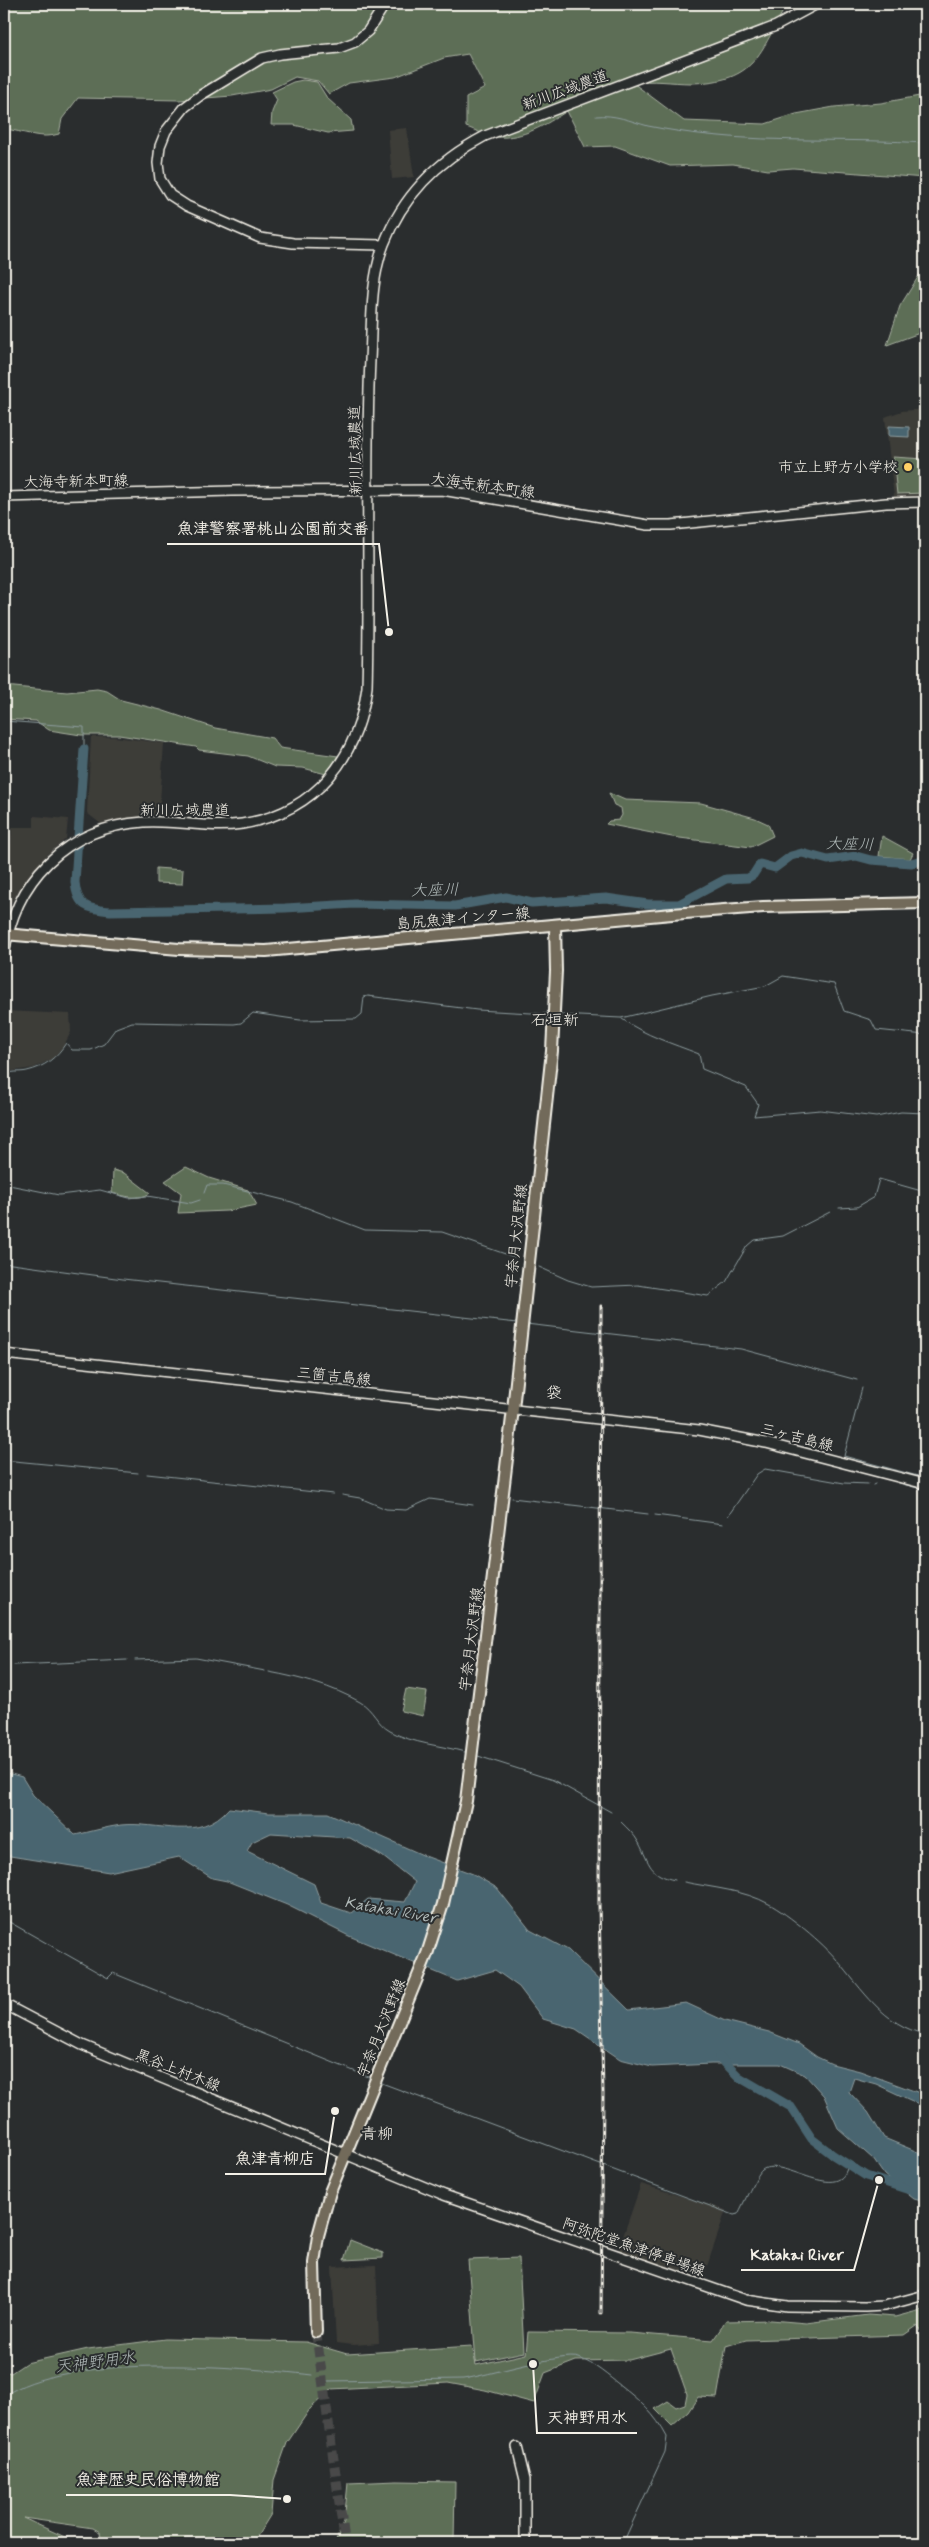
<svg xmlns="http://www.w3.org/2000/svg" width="929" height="2547" font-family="Mynerve,'Klee One',sans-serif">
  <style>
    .built { fill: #3e3d39 }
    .green { fill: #5d6e57; stroke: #a8b0a0 }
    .water { fill: #4a656f; stroke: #8e9d9f; fill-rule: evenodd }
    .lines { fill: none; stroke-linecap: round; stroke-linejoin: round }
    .stream { stroke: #8e9d9f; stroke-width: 1 }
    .river { stroke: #4a656f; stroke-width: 9 }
    .primary-tunnel { stroke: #484a4a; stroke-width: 10; stroke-dasharray: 10 5; stroke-linecap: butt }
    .secondary-casing { stroke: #f4f1e8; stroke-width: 12 }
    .primary-casing { stroke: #f4f1e8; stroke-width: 14 }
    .secondary { stroke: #2a2d2e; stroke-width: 9 }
    .primary { stroke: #726b5a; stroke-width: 10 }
    .rail-casing { stroke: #f4f1e8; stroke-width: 3 }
    .rail { stroke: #2a2d2e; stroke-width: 1; stroke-dasharray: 4; stroke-linecap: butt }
    .poi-dot { fill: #ffd166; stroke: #2a2d2e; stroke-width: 2 }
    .labels { text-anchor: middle; stroke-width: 4; stroke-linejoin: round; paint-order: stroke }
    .street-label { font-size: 15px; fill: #f4f1e8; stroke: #2a2d2e }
    .poi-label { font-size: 15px; fill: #f4f1e8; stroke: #2a2d2e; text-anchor: end }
    .water-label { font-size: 16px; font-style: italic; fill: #b0b9b8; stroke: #2a2d2e }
    .neighbourhood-label { font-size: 16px; fill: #f4f1e8; stroke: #2a2d2e }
    .leader { fill: none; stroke: #f4f1e8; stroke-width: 2 }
    .callout-dot { fill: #f4f1e8; stroke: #2a2d2e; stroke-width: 2 }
    .callout-label { font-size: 16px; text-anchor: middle; font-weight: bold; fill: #f4f1e8; stroke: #2a2d2e; stroke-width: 4; stroke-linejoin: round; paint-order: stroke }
  </style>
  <rect width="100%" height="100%" fill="#2a2d2e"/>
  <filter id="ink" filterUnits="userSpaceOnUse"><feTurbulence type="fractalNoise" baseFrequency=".02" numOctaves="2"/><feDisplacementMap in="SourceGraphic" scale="10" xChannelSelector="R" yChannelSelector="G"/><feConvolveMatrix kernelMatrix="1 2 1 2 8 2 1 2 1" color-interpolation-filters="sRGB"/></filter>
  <g filter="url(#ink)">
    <g class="built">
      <path d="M407 128 414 177 392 179 388 130Z"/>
      <path d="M925 409V497H894L885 417 902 411Z"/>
      <path d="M91 737H115L164 743 159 816 101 824 87 813Z"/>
      <path d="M34 816 68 819 66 839 46 856 11 903 5 902 12 827H34Z"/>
      <path d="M4 1011 70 1014 71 1032 63 1047 52 1059 34 1068 5 1072Z"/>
      <path d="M641 2184 726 2210 703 2278 618 2251Z"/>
      <path d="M376 2265 379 2343 354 2345 336 2343 332 2267Z"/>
    </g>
    <g class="green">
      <path d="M4 4H787C759 53 757 82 691 83 672 83 652 79 633 83L684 121 765 124 796 114 834 107 881 103 925 95V178L793 168 768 170 733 164 670 166 615 146 585 147 567 111C545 125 523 139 497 137 487 137 476 130 466 127V98L485 88 468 54 444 58 395 77 349 83 329 94 318 81 295 77 271 89 232 96 179 100 78 98 62 119 59 134C40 140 24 131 4 129Z"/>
      <path d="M303 80 317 82 327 98 351 120 353 131 328 133 294 125H271L272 112 277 100 272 92 293 82Z"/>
      <path d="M925 266V331L887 345 900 306Z"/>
      <path d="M893 457 925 459V493L897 494Z"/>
      <path d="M4 686 67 692 97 689 107 691 121 700 161 710 215 728 272 738 280 748 338 756 326 774 303 768 275 767 248 756 199 750 196 747 119 735H81L49 730 36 721 4 719Z"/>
      <path d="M609 793 625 800 701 803 755 818 768 824 773 836 751 847 672 837 606 824 609 821 619 820 622 815 621 808 614 805Z"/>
      <path d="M882 836 913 853 910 859 879 856Z"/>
      <path d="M156 868 183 870 182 884 156 883Z"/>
      <path d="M186 1167 209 1178 248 1190 257 1205 227 1211 178 1213 181 1193 165 1181Z"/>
      <path d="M113 1170 124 1173 150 1193C139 1201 124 1196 112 1193Z"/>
      <path d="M406 1689 427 1692 423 1716 401 1711Z"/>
      <path d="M350 2240 383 2253V2258L344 2260Z"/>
      <path d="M519 2258 524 2352 476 2362 468 2260Z"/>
      <path d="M925 2309V2335L917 2326 904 2335 746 2340 726 2346 717 2398 698 2397 688 2412 672 2426 655 2409 668 2401 676 2407 685 2404 687 2394 671 2349 629 2360 576 2361 545 2373 534 2403 485 2390 448 2383 331 2389 310 2409 287 2443 274 2480 271 2514 253 2543H95L101 2538 100 2532 93 2528 23 2518 78 2543H4V2371L11 2373 26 2363 88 2349 165 2339 306 2342 347 2354 472 2346 476 2365 526 2354 528 2332 630 2333 713 2340 726 2321 771 2320 806 2323 868 2315 895 2317Z"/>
      <path d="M397 2481 455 2482 454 2543H335L344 2522 348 2483Z"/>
    </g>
    <g class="water">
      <path d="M889 426 909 427V437L889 436Z"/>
      <path d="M4 1772 22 1777 33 1795 75 1835C90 1832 106 1827 121 1825 158 1821 199 1843 229 1808L269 1813H328L425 1856 473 1874 497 1888 530 1930 568 1950 629 2010 686 2003 725 2021 769 2032 799 2044 817 2057 832 2064 860 2071 925 2095V2107L876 2084 854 2078 849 2092 868 2112 884 2138 925 2155V2202L914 2199 884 2175 873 2159 838 2128 824 2096 805 2075 780 2064H711L652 2067 620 2059 576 2029 543 2019 519 1987 495 1970 457 1981 349 1936 287 1905 227 1881 212 1878 179 1857 109 1872 4 1855ZM271 1833 350 1838 382 1856 415 1882 405 1902 368 1899 351 1913 321 1903 314 1884 247 1851 252 1842Z"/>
    </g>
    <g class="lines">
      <g class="stream">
        <path d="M596 116C615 114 630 121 648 126 668 130 688 133 708 135 781 143 853 138 925 143"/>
        <path d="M4 721 84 727V749"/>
        <path d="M558 1015 621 1018 712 996 765 986 783 976 834 984 844 1011 871 1020 876 1030 925 1035"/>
        <path d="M622 1019C646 1036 671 1043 699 1054L702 1069 746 1087 758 1104 754 1116 820 1110 876 1117 901 1112 925 1113"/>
        <path d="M4 1076C11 1070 19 1073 27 1071 45 1067 57 1057 66 1043L72 1050H91L104 1044 116 1028 132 1022 234 1024 241 1023 253 1013 300 1020 356 1019 362 1014 364 997 368 996 477 1010 549 1014"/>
        <path d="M4 1184 59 1195 100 1190 129 1198 147 1196 191 1203 200 1200"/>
        <path d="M204 1193 207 1185H223L292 1202 365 1230 442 1232 514 1257"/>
        <path d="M839 1208 857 1207 874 1197 879 1179 925 1192"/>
        <path d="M4 1263 123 1279 517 1323"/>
        <path d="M539 1267 568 1280 591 1287 638 1285 708 1296 726 1282 747 1246 754 1240 783 1236 830 1212"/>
        <path d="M526 1324 741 1349 857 1380"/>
        <path d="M862 1388 844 1456 925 1478"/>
        <path d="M4 1460 138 1473"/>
        <path d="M147 1474 333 1494"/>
        <path d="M899 1483 925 1490"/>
        <path d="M873 1485 875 1484"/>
        <path d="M342 1495 360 1498 386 1509 406 1510 430 1499 473 1505"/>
        <path d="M512 1498 648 1514"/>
        <path d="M655 1515 723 1524"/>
        <path d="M728 1516 757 1474 765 1469 844 1483 868 1484"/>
        <path d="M135 1660 196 1658 265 1671"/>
        <path d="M4 1665H8"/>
        <path d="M14 1665 127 1660"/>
        <path d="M269 1672C301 1678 332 1686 360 1702 373 1709 377 1724 390 1731 413 1744 440 1745 465 1752"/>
        <path d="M478 1756 553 1780 611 1812"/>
        <path d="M621 1822C628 1829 634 1834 639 1843 650 1864 649 1875 675 1880"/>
        <path d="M684 1882C713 1888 744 1890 769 1904 788 1914 823 1943 837 1960 862 1989 884 2026 925 2034"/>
        <path d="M4 1919 108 1978 113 1973 371 2078"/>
        <path d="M379 2082 734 2215 738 2214C743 2205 756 2175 762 2170 782 2155 843 2208 848 2163"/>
        <path d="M327 2381 463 2379C486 2376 564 2352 579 2358 595 2364 608 2376 621 2386 640 2401 655 2414 667 2437L665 2452 623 2543"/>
        <path d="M4 2396C64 2353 238 2366 312 2375"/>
      </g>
      <g class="river">
        <path d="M84 749 75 882C77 907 88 909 110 911L285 908 355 904 455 906 506 897 532 903 606 898 648 904H679L726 879 748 878 753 875 760 864 775 868 791 856 802 853 828 860 856 856 871 860 911 863 925 860"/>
        <path d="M719 2057 739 2077 791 2107 812 2139 833 2155 866 2176 925 2195"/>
      </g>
      <path class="primary-tunnel" d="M316 2332 345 2543"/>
      <defs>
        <g id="secondary">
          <path d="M383 245 293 243 260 238 187 206 170 195 160 179 158 163 160 146 166 131 185 107 201 95 262 58 280 54 339 48 355 42 368 31 385 4"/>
          <path d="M4 497 232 491 442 490 648 525H671L886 503 925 502"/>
          <path d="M4 956C14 880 66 827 144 822 177 820 209 829 242 824 316 812 358 758 367 687 370 578 365 469 370 360 372 322 370 280 384 244 403 195 439 160 485 136L776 26 817 4"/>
          <path d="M4 1354 699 1430 766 1443 925 1484"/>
          <path d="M4 2004 82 2045 444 2195 746 2300 787 2306 865 2307 884 2306 925 2295"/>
          <path d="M517 2447 525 2480V2543"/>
        </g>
        <g id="primary">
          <path d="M4 934 179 949 266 951 672 914 763 907 925 903"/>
          <path d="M316 2332 314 2263 318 2236 330 2192 427 1954 443 1904 466 1801 513 1409 552 1051 556 971 555 925"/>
        </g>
      </defs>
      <use href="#secondary" class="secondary-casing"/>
      <use href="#primary" class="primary-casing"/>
      <use href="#secondary" class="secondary"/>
      <use href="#primary" class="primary"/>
      <defs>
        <path id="rail" d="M601 2313 603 2093 599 1904 601 1306"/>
      </defs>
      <use href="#rail" class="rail-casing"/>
      <use href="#rail" class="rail"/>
    </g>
  </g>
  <circle class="poi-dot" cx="908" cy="467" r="5"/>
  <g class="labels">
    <g class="street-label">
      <text transform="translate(565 90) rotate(-20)" y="5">新川広域農道</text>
      <text transform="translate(355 450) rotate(-91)" y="5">新川広域農道</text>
      <text transform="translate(76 481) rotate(-1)" y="5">大海寺新本町線</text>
      <text transform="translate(483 485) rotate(8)" y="5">大海寺新本町線</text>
      <text x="185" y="815">新川広域農道</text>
      <text transform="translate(463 918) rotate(-5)" y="5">島尻魚津インター線</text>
      <text transform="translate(516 1236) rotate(-84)" y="5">宇奈月大沢野線</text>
      <text transform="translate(334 1376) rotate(6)" y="5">三箇吉島線</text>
      <text transform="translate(797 1437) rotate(14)" y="5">三ヶ吉島線</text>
      <text transform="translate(471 1639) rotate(-83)" y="5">宇奈月大沢野線</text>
      <text transform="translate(381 2028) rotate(-68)" y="5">宇奈月大沢野線</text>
      <text transform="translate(178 2070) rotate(22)" y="5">黒谷上村木線</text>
      <text transform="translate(634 2247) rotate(19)" y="5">阿弥陀堂魚津停車場線</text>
    </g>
    <g class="poi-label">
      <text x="898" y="472">市立上野方小学校</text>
    </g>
    <g class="water-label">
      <text transform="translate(850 843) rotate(2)" y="6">大座川</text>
      <text transform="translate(435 889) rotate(-1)" y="6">大座川</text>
      <text transform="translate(391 1909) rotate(10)" y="6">Katakai River</text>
      <text transform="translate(95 2361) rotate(-7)" y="6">天神野用水</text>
    </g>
    <g class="neighbourhood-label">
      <text x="555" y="1025">石垣新</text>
      <text x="554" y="1398">袋</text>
      <text x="377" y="2139">青柳</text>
    </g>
  </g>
  <path class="leader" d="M389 632L379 544H167M335 2111L325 2174H225M879 2180L854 2270H741M533 2364L537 2433H637M287 2499L230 2495H66"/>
  <g class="callout-dot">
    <circle cx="389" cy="632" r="5"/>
    <circle cx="335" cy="2111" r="5"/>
    <circle cx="879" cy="2180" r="5"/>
    <circle cx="533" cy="2364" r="5"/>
    <circle cx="287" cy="2499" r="5"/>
  </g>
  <g class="callout-label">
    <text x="273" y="534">魚津警察署桃山公園前交番</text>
    <text x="275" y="2164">魚津青柳店</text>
    <text x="797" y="2260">Katakai River</text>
    <text x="587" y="2423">天神野用水</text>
    <text x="148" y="2485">魚津歴史民俗博物館</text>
  </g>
  <rect width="929" height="2547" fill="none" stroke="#2a2d2e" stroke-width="20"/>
  <rect x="10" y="10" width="909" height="2527" fill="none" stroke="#f4f1e8" stroke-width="2" filter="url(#ink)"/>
</svg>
